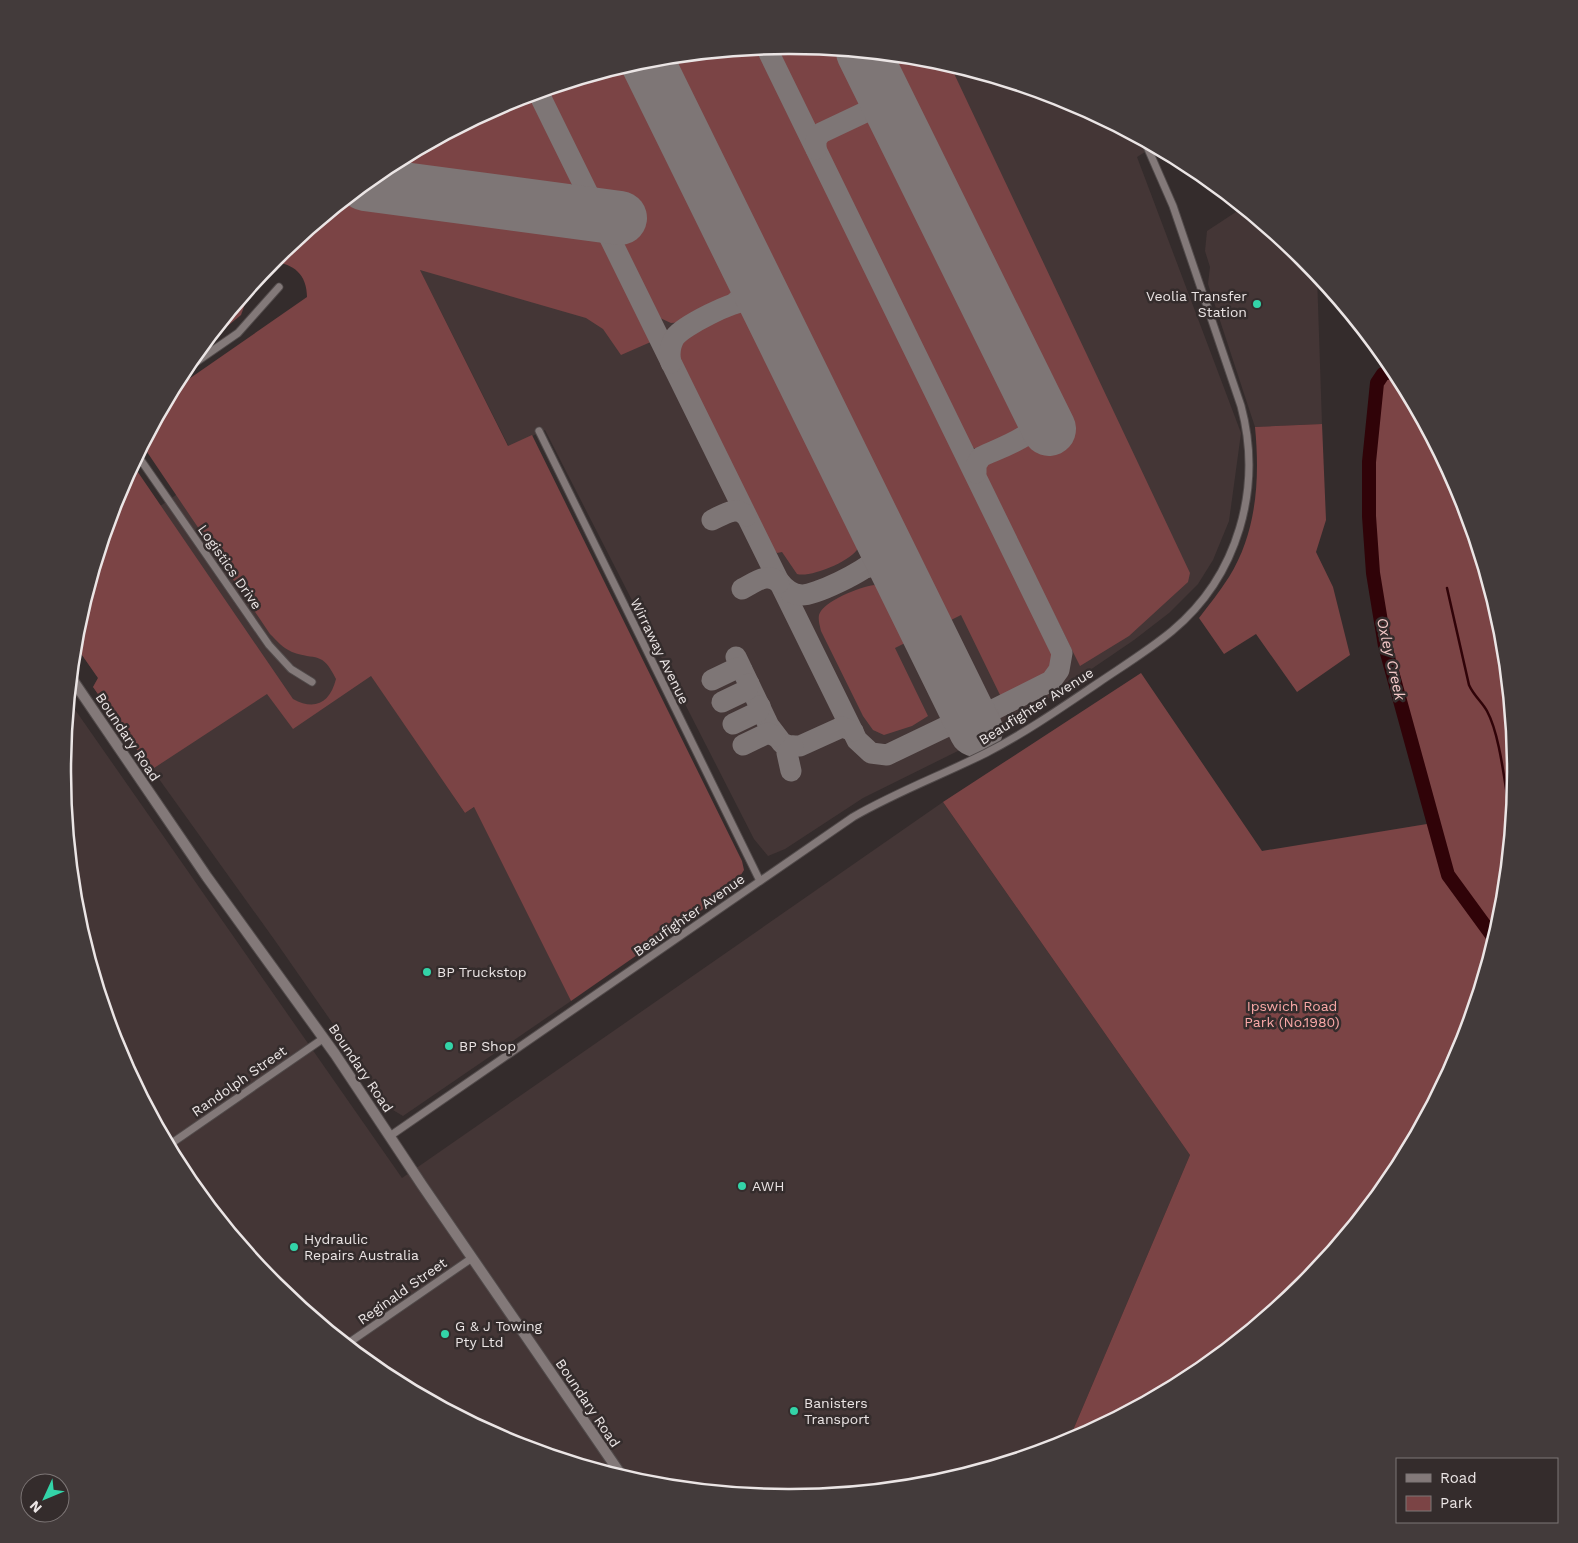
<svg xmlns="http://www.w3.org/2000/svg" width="1578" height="1543" font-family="'Work Sans',sans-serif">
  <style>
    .built { fill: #443636 }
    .green { fill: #7b4445 }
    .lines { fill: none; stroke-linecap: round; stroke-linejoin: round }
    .stream { stroke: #300308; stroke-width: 2.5 }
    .river { stroke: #300308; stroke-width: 14 }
    .taxiway { stroke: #7e7676; stroke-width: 21 }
    .runway { stroke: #7e7676; stroke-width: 54 }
    .street-casing { stroke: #514a4a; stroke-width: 9 }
    .secondary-casing { stroke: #514a4a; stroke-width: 12 }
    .street { stroke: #837979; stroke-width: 7 }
    .secondary { stroke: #837979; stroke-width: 10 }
    .poi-dot { fill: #33d4a8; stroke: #342c2c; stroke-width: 2 }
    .labels { text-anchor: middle; stroke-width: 5; stroke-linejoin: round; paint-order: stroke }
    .poi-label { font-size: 14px; fill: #ebe5e5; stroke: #342c2c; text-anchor: start }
    .street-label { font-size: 14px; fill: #ebe5e5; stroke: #342c2c }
    .park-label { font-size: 14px; fill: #fba9a8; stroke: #342c2c }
    .water-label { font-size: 15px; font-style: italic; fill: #f2c7c6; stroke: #342c2c }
    .rim { fill: none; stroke: #ebe5e5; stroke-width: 2.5 }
  </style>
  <rect width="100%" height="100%" fill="#342c2c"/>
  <g class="built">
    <path d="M789 45 931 59 1067 100 1137 138 1145 152 1137 157 1241 433 1229 521 1213 560 1198 584 1169 613 1134 640 1024 715 972 744 863 798 785 849 768 856 754 839 545 430 509 447 420 270 386 167 511 100 648 59Z"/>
    <path d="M1242 208 1303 258 1317 275 1322 424 1255 427 1208 284 1210 267 1205 251 1207 231Z"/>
    <path d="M220 464 364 665 465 813 474 807 571 1001 403 1116 393 1110 276 942 93 687 98 678 75 645 77 629 102 547Z"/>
    <path d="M69 701 402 1178 943 802 1190 1155 1068 1442 930 1484 789 1498 647 1484 511 1443 385 1375 275 1285 185 1175 118 1049 76 913 63 771Z"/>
  </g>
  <g class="green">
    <path d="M789 45 849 51 871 94 869 102 821 127 812 126 772 47Z"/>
    <path d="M759 48 1054 646C1063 678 1027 687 1004 698L1001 697 961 615 945 623 666 57Z"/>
    <path d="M876 54 931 59 950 65 1190 573 1188 582 1129 636 1080 666 982 470 983 465 990 459 1066 422 1017 322 1005 316Z"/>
    <path d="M627 65 737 289 728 299 682 322 671 323 660 318 654 311 619 239 624 199 597 195 545 90Z"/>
    <path d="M530 94 573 183 563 191 515 185 510 222 593 233 601 237 653 341 621 355 603 329 586 318 420 270 508 446 532 435 742 861 744 870 732 889 571 1001 474 807 465 813 371 676 293 729 267 694 151 770 93 687 98 678 75 645 77 629 118 493 133 465 293 699C315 711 330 703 336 679 322 650 316 661 292 652 283 648 277 641 270 634L143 446 173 390 307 297C307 275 294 263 272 262L275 258 386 167 511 100Z"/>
    <path d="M871 114H876L883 119 985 326 983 340 1023 420C1023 436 990 448 977 450L969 445 821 145 824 137Z"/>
    <path d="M251 287 241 315 219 333 217 329Z"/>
    <path d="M744 309 749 312 860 536C859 540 860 545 858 548 852 561 810 578 797 574L782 552 777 553 769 544 678 357C678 352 678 346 681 342 687 331 732 309 744 309Z"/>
    <path d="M1390 371H1395L1460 494 1502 630 1515 772 1501 914 1460 1050 1393 1175 1303 1285 1192 1376 1068 1442 1190 1155 943 802 1141 673 1262 851 1433 823C1419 764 1397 705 1385 644 1371 574 1366 501 1372 429 1373 410 1370 382 1390 371Z"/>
    <path d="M1322 424 1326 520 1316 552 1333 587 1350 655 1297 692 1256 634 1224 654 1199 618C1209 605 1220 591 1229 577 1257 532 1260 478 1255 427Z"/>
    <path d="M874 585 882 589H886L911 640 895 648 928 716 912 726 884 735 873 730 863 716 821 631C820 626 818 620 819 615 823 601 860 587 874 585Z"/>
  </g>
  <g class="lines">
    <path class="stream" d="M1447 588 1469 685C1474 696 1482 702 1487 711 1501 737 1505 789 1511 819"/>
    <path class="river" d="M1395 371 1383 374 1377 383 1369 462V516L1373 573 1385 646 1448 875 1494 938"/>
    <g class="taxiway">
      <path d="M863 52C871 69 889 94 870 109"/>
      <path d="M538 92 857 740 871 753 887 755 960 720 981 716 1051 681 1059 670 1062 653 766 47"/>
      <path d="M816 149V140L821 133 876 107C896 109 903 134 911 150"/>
      <path d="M715 201 749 275 746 292 735 303"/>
      <path d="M671 363C669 354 670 345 675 337 683 326 734 300 748 301 757 302 764 307 770 315L805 382"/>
      <path d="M976 473V465L981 457C996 449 1043 435 1039 414 1037 402 1028 389 1024 378"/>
      <path d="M712 520C723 515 736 505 746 516"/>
      <path d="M865 568C902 556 917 610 930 635"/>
      <path d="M779 581C785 589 792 594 801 595 814 596 866 571 874 560 879 552 880 543 878 534L846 465"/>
      <path d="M742 589C754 583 768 571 779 583"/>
      <path d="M935 647 967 708 978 714 988 713"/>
      <path d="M736 657 769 726 782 743 790 746H800L842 727 853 731"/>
      <path d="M712 680 737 668 742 670"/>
      <path d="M722 702 747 690 749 684"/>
      <path d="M733 724 758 712 760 706"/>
      <path d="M743 745 768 733 775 736"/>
      <path d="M791 771 787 753 793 746"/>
    </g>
    <g class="runway">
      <path d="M863 52 1049 429"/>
      <path d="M646 59 976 730"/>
      <path d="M365 184 620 218"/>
    </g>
    <defs>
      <g id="street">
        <path d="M183 371 238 333 279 287"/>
        <path d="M539 431 760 881"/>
        <path d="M138 456 269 645 291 669 312 682"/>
        <path d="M390 1136 853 817C896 792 942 775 986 753 1025 733 1061 708 1098 683 1123 666 1149 650 1172 631 1238 576 1263 488 1241 406L1173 206 1145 142"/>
        <path d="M169 1145 324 1038"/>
        <path d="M347 1344 472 1258"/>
      </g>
      <path id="secondary" d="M72 679 207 877 335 1054 422 1185 622 1476"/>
    </defs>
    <use href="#street" class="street-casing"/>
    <use href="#secondary" class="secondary-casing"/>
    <use href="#street" class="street"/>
    <use href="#secondary" class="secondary"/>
  </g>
  <g class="poi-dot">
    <circle cx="1257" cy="304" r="5"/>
    <circle cx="427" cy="972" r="5"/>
    <circle cx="449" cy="1046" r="5"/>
    <circle cx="742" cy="1186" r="5"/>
    <circle cx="294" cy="1247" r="5"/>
    <circle cx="445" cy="1334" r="5"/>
    <circle cx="794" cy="1411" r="5"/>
  </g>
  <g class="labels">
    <g class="poi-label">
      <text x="1247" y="301" text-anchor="end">Veolia Transfer<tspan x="1247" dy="16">Station</tspan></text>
      <text x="437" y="977">BP Truckstop</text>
      <text x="459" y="1051">BP Shop</text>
      <text x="752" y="1191">AWH</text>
      <text x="304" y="1244">Hydraulic<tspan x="304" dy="16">Repairs Australia</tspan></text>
      <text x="455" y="1331">G &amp; J Towing<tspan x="455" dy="16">Pty Ltd</tspan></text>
      <text x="804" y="1408">Banisters<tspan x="804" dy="16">Transport</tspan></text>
    </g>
    <g class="street-label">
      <text transform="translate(230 567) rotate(55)" y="5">Logistics Drive</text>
      <text transform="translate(660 651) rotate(64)" y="5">Wirraway Avenue</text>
      <text transform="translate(1036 706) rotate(-32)" y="5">Beaufighter Avenue</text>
      <text transform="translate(128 737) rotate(56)" y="5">Boundary Road</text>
      <text transform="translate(689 915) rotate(-35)" y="5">Beaufighter Avenue</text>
      <text transform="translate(361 1068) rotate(56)" y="5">Boundary Road</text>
      <text transform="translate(239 1081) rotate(-35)" y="5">Randolph Street</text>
      <text transform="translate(402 1291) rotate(-35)" y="5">Reginald Street</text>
      <text transform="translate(588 1403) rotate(56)" y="5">Boundary Road</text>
    </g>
    <g class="park-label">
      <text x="1292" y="1011">Ipswich Road<tspan x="1292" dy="16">Park (No.1980)</tspan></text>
    </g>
    <g class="water-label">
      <text transform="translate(1391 659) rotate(77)" y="5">Oxley Creek</text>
    </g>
  </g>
  <path d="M0 0H1578V1543H0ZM788 54H790A717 717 0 0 1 1507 771V772A717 717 0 0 1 790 1489H788A717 717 0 0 1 71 772V771A717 717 0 0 1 788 54Z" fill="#433b3b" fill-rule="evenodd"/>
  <path class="rim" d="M788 54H790A717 717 0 0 1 1507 771V772A717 717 0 0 1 790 1489H788A717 717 0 0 1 71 772V771A717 717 0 0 1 788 54Z"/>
  <rect x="1396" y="1458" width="162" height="65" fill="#342c2c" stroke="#7d7676"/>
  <rect x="1406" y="1474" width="25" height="8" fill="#837979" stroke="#7d7676"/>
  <text x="1440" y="1483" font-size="15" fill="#ebe5e5">Road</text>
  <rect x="1406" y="1496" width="25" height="15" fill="#7b4445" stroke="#7d7676"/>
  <text x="1440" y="1508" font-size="15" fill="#ebe5e5">Park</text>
  <g transform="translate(45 1498) rotate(226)"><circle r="24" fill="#342c2c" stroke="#7d7676"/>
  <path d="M0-4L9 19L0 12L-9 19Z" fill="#33d4a8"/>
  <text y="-8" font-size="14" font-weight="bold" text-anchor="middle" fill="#ebe5e5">N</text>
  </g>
</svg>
